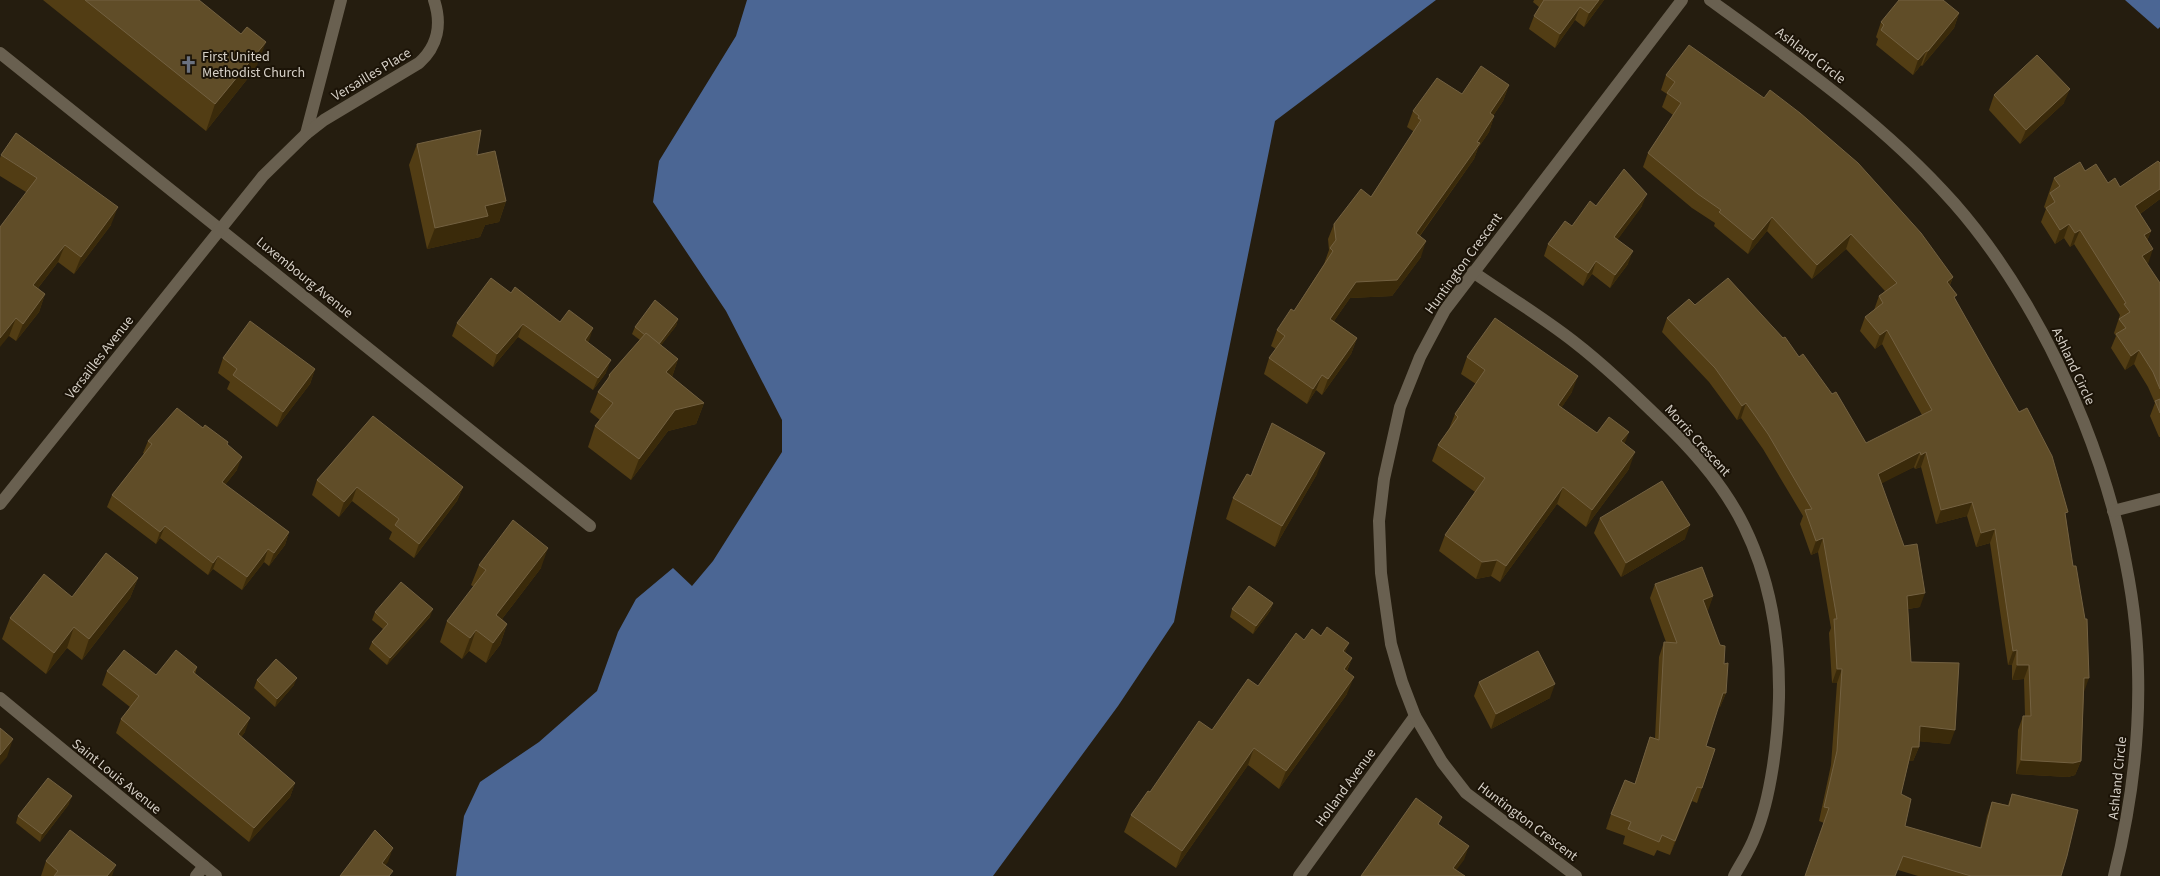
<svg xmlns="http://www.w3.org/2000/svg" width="2160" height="876" font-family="'Source Sans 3',sans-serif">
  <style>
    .water { fill: #4b6694 }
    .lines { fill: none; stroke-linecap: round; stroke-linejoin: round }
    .minor { stroke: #696050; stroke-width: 12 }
    .wall { fill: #523d14 }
    .shaded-wall { fill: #3a2a0a }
    .building { fill: #604d28; stroke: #736141 }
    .labels { text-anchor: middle; stroke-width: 4; stroke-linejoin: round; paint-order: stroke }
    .street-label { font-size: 14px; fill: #d6d0c7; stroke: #1b1307 }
    .poi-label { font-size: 14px; fill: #d6d0c7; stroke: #1b1307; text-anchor: start }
  </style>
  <rect width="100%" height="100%" fill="#251d0f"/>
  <g class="water">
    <path d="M747 0H1436L1275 121 1174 622 1118 706 993 876H456L464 816 480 782 539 742 597 691 618 632 636 599 673 568 692 586 713 561 782 452V420L726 311 653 202 659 161 736 36Z"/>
    <path d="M2125 0H2160V27L2158 29Z"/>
  </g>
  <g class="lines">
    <g class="minor">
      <path d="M1710 0C1796 62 1883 123 1954 203 2057 320 2135 513 2138 670 2140 740 2131 808 2114 876"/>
      <path d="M0 53 590 526"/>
      <path d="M306 134 341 0"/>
      <path d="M1473 272C1506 295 1541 316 1573 341 1604 365 1632 392 1660 419 1693 450 1724 485 1744 526 1770 579 1780 640 1779 698 1778 739 1771 798 1755 836 1750 850 1741 863 1734 876"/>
      <path d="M0 504 263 176 306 134 324 120 419 63C438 46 442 24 434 0"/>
      <path d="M2113 511 2160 499"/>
      <path d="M0 698 216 876"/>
      <path d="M196 876 204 866"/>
      <path d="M1299 876 1415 716"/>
      <path d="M1576 876 1466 793 1442 762 1415 716 1402 682 1391 644 1381 573 1379 521 1384 479 1400 407 1420 357 1445 310 1682 0"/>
    </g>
  </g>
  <g class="wall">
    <path d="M43 0H199L256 68 206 131Z"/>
    <path d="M1534 0H1604L1584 27 1575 20 1555 48 1529 29 1534 16 1539 7 1533 2Z"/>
    <path d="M1959 13 1954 28 1922 66 1921 65 1913 75 1876 45 1878 39 1876 37 1881 22Z"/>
    <path d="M1666 75 1953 277 1950 285 1955 299 2066 518 2084 692 2081 761 2075 775 2068 777 2016 774 2018 730 2023 716H2025L2024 679 2012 680V665H2008L1990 543 1976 547 1967 516 1936 524 1921 467 1915 469 1914 467 1881 483 1920 607 1908 609 1911 662 1950 744 1919 741V747L1913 761H1909L1901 794 1905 826 1980 848 1987 816 1992 802 2008 805 2012 794 2061 876H1918L1898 870 1824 823 1819 821 1831 765 1837 683H1832L1829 633 1831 628 1818 552 1811 555 1800 524 1803 516 1763 449 1741 418 1737 420 1709 382 1662 332 1667 318 1695 305 1799 357 1866 443 1922 415 1882 344 1875 349 1860 331 1865 317 1874 310 1879 296 1885 291 1846 249 1812 279 1767 231 1748 254 1714 226 1715 223 1692 208 1643 167 1648 153 1673 115 1662 107 1667 94 1661 90Z"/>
    <path d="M1509 85 1503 101 1493 116H1494L1489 132 1478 148 1474 159 1420 236 1421 257 1392 296 1350 298 1334 321 1357 338 1351 354 1322 395 1316 390 1307 404 1264 374 1269 358 1276 349 1271 346 1277 330 1294 311 1324 264 1329 250 1328 239 1334 224 1371 197 1412 134 1413 131 1407 127 1413 111 1462 94Z"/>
    <path d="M1994 95 2064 103 2020 144 1989 110Z"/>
    <path d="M417 144 477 155 506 201 499 222 485 225 480 237 427 249 409 165Z"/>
    <path d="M1 155 111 225 74 274 58 262 38 288 45 294 39 312 16 341 9 336 26 192 0 176V158Z"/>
    <path d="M2160 163V199L2140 214 2151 231 2147 241V264L2160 283V437H2159L2150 416 2155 403 2148 387 2134 364 2125 370 2111 348 2116 336 2114 333 2120 315 2074 244 2070 247 2064 238 2055 244 2041 222 2046 209 2044 207 2054 178 2085 171 2108 183 2120 187Z"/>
    <path d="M1596 206H1642L1617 240 1628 264 1610 288 1592 274 1583 286 1544 256 1548 244 1572 226Z"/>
    <path d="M511 293 560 322 593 328 587 342 606 373 593 390 518 337 493 367 452 336 457 323Z"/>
    <path d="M678 319 676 326 661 345 678 359 672 377 704 403 696 424 668 431 631 480 588 447 595 426 600 420 590 412 598 392 607 380 609 375 640 340 632 334 635 327Z"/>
    <path d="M1467 357 1572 392 1561 408 1597 433 1624 444 1629 469 1586 527 1557 504 1500 582 1491 576 1476 579 1439 551 1445 535 1475 492 1432 461 1438 445 1449 429 1455 414 1476 384 1461 374Z"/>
    <path d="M223 358 315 369 310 384 277 427 227 389 230 382 218 373Z"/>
    <path d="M148 441 237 470 225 485 289 532 285 545 269 566 264 562 242 590 213 569 208 575 160 538 156 544 107 507 112 495 144 454 143 453Z"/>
    <path d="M1317 474 1275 547 1226 519 1233 498Z"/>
    <path d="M317 480 463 487 457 501 414 558 389 539 392 532 352 501 339 517 312 495Z"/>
    <path d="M1600 518 1685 539 1621 577 1594 533Z"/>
    <path d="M479 565 541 568 502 619 507 624 500 645 486 663 469 651 462 659 440 642 447 621 474 587 471 585Z"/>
    <path d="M138 578 130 598 82 660 67 648 46 674 2 639 10 618 72 597Z"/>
    <path d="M1655 584 1713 596 1707 611 1724 664 1726 693 1720 707H1718L1706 746 1715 749 1697 803 1692 801 1670 855 1657 850 1654 856 1623 844 1625 836 1606 829 1611 814 1635 783 1650 737 1655 738 1659 657 1664 642H1666L1650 598Z"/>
    <path d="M1273 603 1270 611 1253 634 1230 617 1232 609Z"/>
    <path d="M375 612 430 617 387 665 369 649 372 642 383 629 372 620Z"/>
    <path d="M1304 640 1345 653 1352 658 1347 671V694L1279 789 1248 765 1176 868 1124 832 1131 815 1150 792 1212 730 1258 686Z"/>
    <path d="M197 667 195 674 245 732 241 737 295 783 290 797 249 842 116 733 121 719 130 707 102 685 107 671 156 675Z"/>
    <path d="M257 680 294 685 275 707 254 688Z"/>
    <path d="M1479 682 1550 698 1491 729 1474 696Z"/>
    <path d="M69 804 40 842 16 823 18 816Z"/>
    <path d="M46 861 112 876H41Z"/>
  </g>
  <g class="shaded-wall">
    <path d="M1599 0H1604L1584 27 1589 13Z"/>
    <path d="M1580 7 1575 20 1555 48 1560 34Z"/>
    <path d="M1959 13 1954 28 1922 66 1928 51Z"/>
    <path d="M266 42 256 68 206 131 215 104Z"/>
    <path d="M1926 51 1921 65 1913 75 1918 60Z"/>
    <path d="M1509 85 1503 101 1484 129 1490 113Z"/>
    <path d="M2070 89 2064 103 2020 144 2026 130Z"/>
    <path d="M1494 116 1489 132 1478 148 1474 159 1410 249 1416 233Z"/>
    <path d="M2160 189V199L2130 221 2135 206Z"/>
    <path d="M1647 194 1642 206 1610 250 1614 237Z"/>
    <path d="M506 201 499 222 485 225 480 237 427 249 435 228 485 206Z"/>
    <path d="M118 207 111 225 74 274 81 257Z"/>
    <path d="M1772 217 1767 231 1748 254 1753 240Z"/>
    <path d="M2069 224 2064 238 2055 244 2060 230Z"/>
    <path d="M2080 230 2074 244 2070 247 2075 233Z"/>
    <path d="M2151 231 2145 246 2144 235Z"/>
    <path d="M1851 234 1846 249 1812 279 1817 265Z"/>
    <path d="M1426 241 1421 257 1392 296 1350 298 1325 334 1330 319 1356 282Z"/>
    <path d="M65 245 58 262 27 302 33 285Z"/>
    <path d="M2153 249 2148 264 2142 256Z"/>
    <path d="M1633 251 1628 264 1610 288 1615 275Z"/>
    <path d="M1596 261 1592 274 1583 286 1588 273Z"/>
    <path d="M1953 277 1947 291V282Z"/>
    <path d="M45 294 39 312 16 341 23 324Z"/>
    <path d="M16 318 9 336 0 347V338Z"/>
    <path d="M678 319 676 326 656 352 658 345Z"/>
    <path d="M523 324 518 337 493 367 497 354Z"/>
    <path d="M593 328 589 341 580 353 585 340Z"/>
    <path d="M1887 330 1882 344 1875 349 1880 335Z"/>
    <path d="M1357 338 1351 354 1322 395 1328 379Z"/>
    <path d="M2139 350 2134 364 2125 370 2131 356Z"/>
    <path d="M678 359 671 380 666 372Z"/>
    <path d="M611 360 606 373 593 390 598 378Z"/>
    <path d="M315 369 310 384 277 427 283 412Z"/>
    <path d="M1322 375 1316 390 1307 404 1313 389Z"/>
    <path d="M1578 376 1572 392 1552 422 1558 405Z"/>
    <path d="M704 403 696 424 668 431 631 480 639 459 675 410Z"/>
    <path d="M1746 403 1741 418 1737 420 1742 406Z"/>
    <path d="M1629 432 1623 448 1621 441Z"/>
    <path d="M1635 452 1629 469 1586 527 1592 510Z"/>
    <path d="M1920 452 1914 467 1873 488 1878 474Z"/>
    <path d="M1926 452 1921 467 1915 469 1921 455Z"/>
    <path d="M1325 453 1317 474 1275 547 1282 526Z"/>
    <path d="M242 457 237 470 217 495 222 482Z"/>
    <path d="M357 487 352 501 339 517 344 502Z"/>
    <path d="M463 487 457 501 414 558 419 544Z"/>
    <path d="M1563 487 1557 504 1500 582 1506 566Z"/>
    <path d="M1972 502 1967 516 1936 524 1941 510Z"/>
    <path d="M1690 525 1685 539 1621 577 1626 563Z"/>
    <path d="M165 526 160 538 156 544 160 532Z"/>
    <path d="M1995 529 1990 543 1976 547 1981 533Z"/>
    <path d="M289 532 285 545 269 566 274 553Z"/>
    <path d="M1823 538 1818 552 1811 555 1816 541Z"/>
    <path d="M548 548 541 568 489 636 496 615Z"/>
    <path d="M268 549 264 562 242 590 247 577Z"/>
    <path d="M218 556 213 569 208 575 213 563Z"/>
    <path d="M1497 560 1491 576 1476 579 1482 562Z"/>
    <path d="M138 578 130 598 82 660 89 639Z"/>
    <path d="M1925 593 1920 607 1902 610 1907 596Z"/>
    <path d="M1713 596 1708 611 1698 614 1703 600Z"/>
    <path d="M1273 603 1270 611 1253 634 1256 626Z"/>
    <path d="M433 609 430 617 387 665 390 658Z"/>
    <path d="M507 624 500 645 486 663 493 643Z"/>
    <path d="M74 627 67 648 46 674 54 653Z"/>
    <path d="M476 630 469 651 462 659 470 638Z"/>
    <path d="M1349 643 1342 660 1343 651Z"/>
    <path d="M2017 650 2012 665H2008L2013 651Z"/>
    <path d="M1352 658 1345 675 1344 669Z"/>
    <path d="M2017 665H2029L2024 679 2012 680Z"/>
    <path d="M1837 669H1842L1837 683H1832Z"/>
    <path d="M1354 677 1347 694 1279 789 1286 771Z"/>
    <path d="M297 678 294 685 275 707 277 699Z"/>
    <path d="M2084 678H2089L2084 692Z"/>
    <path d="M1555 684 1550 698 1491 729 1496 714Z"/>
    <path d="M1723 693H1726L1720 707H1717Z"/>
    <path d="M250 718 245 732 233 748 238 734Z"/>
    <path d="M1920 726 1955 730 1950 744 1915 741Z"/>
    <path d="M13 739 7 757 0 765V755Z"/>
    <path d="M1912 747H1919L1913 761H1907Z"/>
    <path d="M1254 748 1248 765 1176 868 1182 851Z"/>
    <path d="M2021 760 2081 761 2075 775 2068 777 2016 774Z"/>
    <path d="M295 783 290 797 249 842 254 828Z"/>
    <path d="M1697 787 1692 801 1670 855 1675 841Z"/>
    <path d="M72 796 69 804 40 842 42 834Z"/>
    <path d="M1469 846 1464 860 1452 876 1453 868Z"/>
    <path d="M393 848 388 862 378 876 382 863Z"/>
    <path d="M116 865 112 876H107Z"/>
  </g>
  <g class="building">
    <path d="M85 0H199L241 34 247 27 266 42 215 104Z"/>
    <path d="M1544 0H1599L1589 13 1580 7 1560 34 1534 16Z"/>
    <path d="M1899 0H1943L1959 13 1928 51H1926L1918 60 1881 30 1884 25 1881 22Z"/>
    <path d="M1689 45 1764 98 1770 90 1800 113 1858 163 1921 233 1953 277 1947 282 1957 295 1954 297 2019 412 2027 408 2052 456 2068 512 2065 513 2073 566H2076L2085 619H2087L2089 678H2084L2081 761 2073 763 2021 760 2023 716H2031L2029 665H2017V650L2013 651 1995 529 1981 533 1972 502 1941 510 1926 452 1921 455 1920 452 1878 474 1904 546 1917 544 1925 593 1907 596 1911 662 1959 663 1955 730 1920 726 1919 747H1912L1901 794 1911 799 1905 826 1981 848 1992 802 2009 806 2012 794 2078 810 2067 856 2061 876H1971L1903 856 1895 876H1805L1829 808 1824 807 1837 751 1842 669H1837L1834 619H1837L1823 538 1816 541 1805 510 1812 509 1768 434 1746 403 1742 406 1715 368 1667 318 1689 299 1695 305 1728 278 1783 338 1785 337 1799 357 1803 354 1832 394 1836 392 1866 443 1932 410 1887 330 1880 335 1865 317 1883 303 1879 296 1897 283 1851 234 1817 265 1772 217 1753 240 1719 212 1721 210 1698 194 1648 153 1681 103 1667 93 1675 82 1666 75Z"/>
    <path d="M2037 55 2070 89 2026 130 1994 95Z"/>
    <path d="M1481 66 1509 85 1490 113 1494 116 1477 142 1480 143 1416 233 1426 241 1397 280 1356 282 1330 319 1357 338 1328 379 1322 375 1313 389 1269 358 1285 336 1277 330 1291 309 1294 311 1333 251 1330 248 1336 240 1334 224 1361 189 1371 197 1421 120 1418 118 1419 116 1413 111 1437 78 1462 94Z"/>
    <path d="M481 130 477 155 495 151 506 201 485 206 488 216 435 228 417 144Z"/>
    <path d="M16 133 118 207 81 257 65 245 33 285 45 294 23 324 16 318 0 338V227L37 178 1 155Z"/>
    <path d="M2158 161 2160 163V189L2135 206 2151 231 2144 235 2153 249 2142 256 2160 283V389L2153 372 2139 350 2131 356 2116 334 2126 328 2119 319 2130 312 2124 304 2126 303 2080 230 2075 233 2069 224 2060 230 2046 208 2055 202 2050 193 2060 186 2054 178 2080 162 2085 171 2096 164 2108 183 2115 178 2120 187Z"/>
    <path d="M1624 169 1647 194 1614 237 1633 251 1615 275 1596 261 1588 273 1548 244 1565 221 1572 226 1590 201 1596 206Z"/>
    <path d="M491 278 511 293 515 287 560 322 569 310 593 328 585 340 611 360 598 378 523 324 497 354 457 323Z"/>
    <path d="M655 300 678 319 659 344 646 333 645 335 635 327Z"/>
    <path d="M1495 318 1578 376 1558 405 1597 433 1609 417 1629 432 1621 441 1635 452 1592 510 1563 487 1506 566 1497 560 1482 562 1445 535 1485 478 1438 445 1458 417 1455 414 1485 370 1467 357Z"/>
    <path d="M250 321 315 369 283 412 233 375 237 369 223 358Z"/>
    <path d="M646 333 678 359 666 372 704 403 675 410 639 459 595 426 613 403 598 392 610 376 609 375Z"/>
    <path d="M2160 399V413L2155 401Z"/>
    <path d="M177 408 203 428 205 425 228 442 227 444 242 457 222 482 289 532 274 553 268 549 247 577 218 556 213 563 165 526 160 532 112 495 152 444 148 441Z"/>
    <path d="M373 416 463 487 419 544 395 525 399 519 357 487 344 502 317 480Z"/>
    <path d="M1272 423 1325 453 1282 526 1233 498 1247 474 1251 476Z"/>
    <path d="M1662 481 1690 525 1626 563 1600 518Z"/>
    <path d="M513 520 548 548 496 615 507 624 493 643 476 630 470 638 447 621 486 570 479 565Z"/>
    <path d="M106 553 138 578 89 639 74 627 54 653 10 618 44 574 72 597Z"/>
    <path d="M1702 567 1713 596 1703 600 1720 645 1725 646 1724 664 1728 663 1726 693H1723L1706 746 1715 749 1702 788 1697 787 1675 841 1662 835 1659 842 1628 829 1631 822 1611 814 1625 780 1635 784 1650 737 1659 740 1664 642 1677 643 1655 584Z"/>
    <path d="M401 582 433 609 390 658 372 642 388 624 375 612Z"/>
    <path d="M1249 586 1273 603 1256 626 1232 609Z"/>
    <path d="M1327 627 1349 643 1343 651 1352 658 1344 669 1354 677 1286 771 1254 748 1182 851 1131 815 1148 791 1150 792 1199 721 1212 730 1248 679 1258 686 1296 633 1304 640 1312 629 1321 636Z"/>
    <path d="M124 650 156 675 176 650 197 667 193 672 250 718 238 734 295 783 254 828 121 719 139 696 107 671Z"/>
    <path d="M1538 651 1555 684 1496 714 1479 682Z"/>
    <path d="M276 659 297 678 277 699 257 680Z"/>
    <path d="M0 728 13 739 0 755Z"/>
    <path d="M48 778 72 796 42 834 18 816Z"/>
    <path d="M1416 798 1442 817 1438 824 1469 846 1453 868 1465 876H1361Z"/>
    <path d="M70 830 116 865 107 876H54L58 871 46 861Z"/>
    <path d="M375 830 393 848 382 863 393 871 389 876H340Z"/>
  </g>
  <defs>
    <symbol id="church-bare" viewBox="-9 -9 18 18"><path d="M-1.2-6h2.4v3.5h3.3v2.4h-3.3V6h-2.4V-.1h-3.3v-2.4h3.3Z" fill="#6b7280" stroke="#1b1307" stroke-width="2.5" paint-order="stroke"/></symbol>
  </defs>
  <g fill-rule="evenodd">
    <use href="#church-bare" x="176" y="52" width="25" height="25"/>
  </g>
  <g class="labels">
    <g class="street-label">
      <text transform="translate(1811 55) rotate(37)" y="5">Ashland Circle</text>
      <text transform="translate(371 74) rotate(-31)" y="5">Versailles Place</text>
      <text transform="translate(1463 263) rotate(-54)" y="5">Huntington Crescent</text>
      <text transform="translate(305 277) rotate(39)" y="5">Luxembourg Avenue</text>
      <text transform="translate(99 357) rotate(-52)" y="5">Versailles Avenue</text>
      <text transform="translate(2074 366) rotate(65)" y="5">Ashland Circle</text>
      <text transform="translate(1698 440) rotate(48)" y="5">Morris Crescent</text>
      <text transform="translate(117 776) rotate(39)" y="5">Saint Louis Avenue</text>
      <text transform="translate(2117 778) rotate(-84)" y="5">Ashland Circle</text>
      <text transform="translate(1345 787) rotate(-54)" y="5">Holland Avenue</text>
      <text transform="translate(1528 821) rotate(37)" y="5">Huntington Crescent</text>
    </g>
    <g class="poi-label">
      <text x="202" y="61">First United<tspan x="202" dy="16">Methodist Church</tspan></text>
    </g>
  </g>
</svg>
